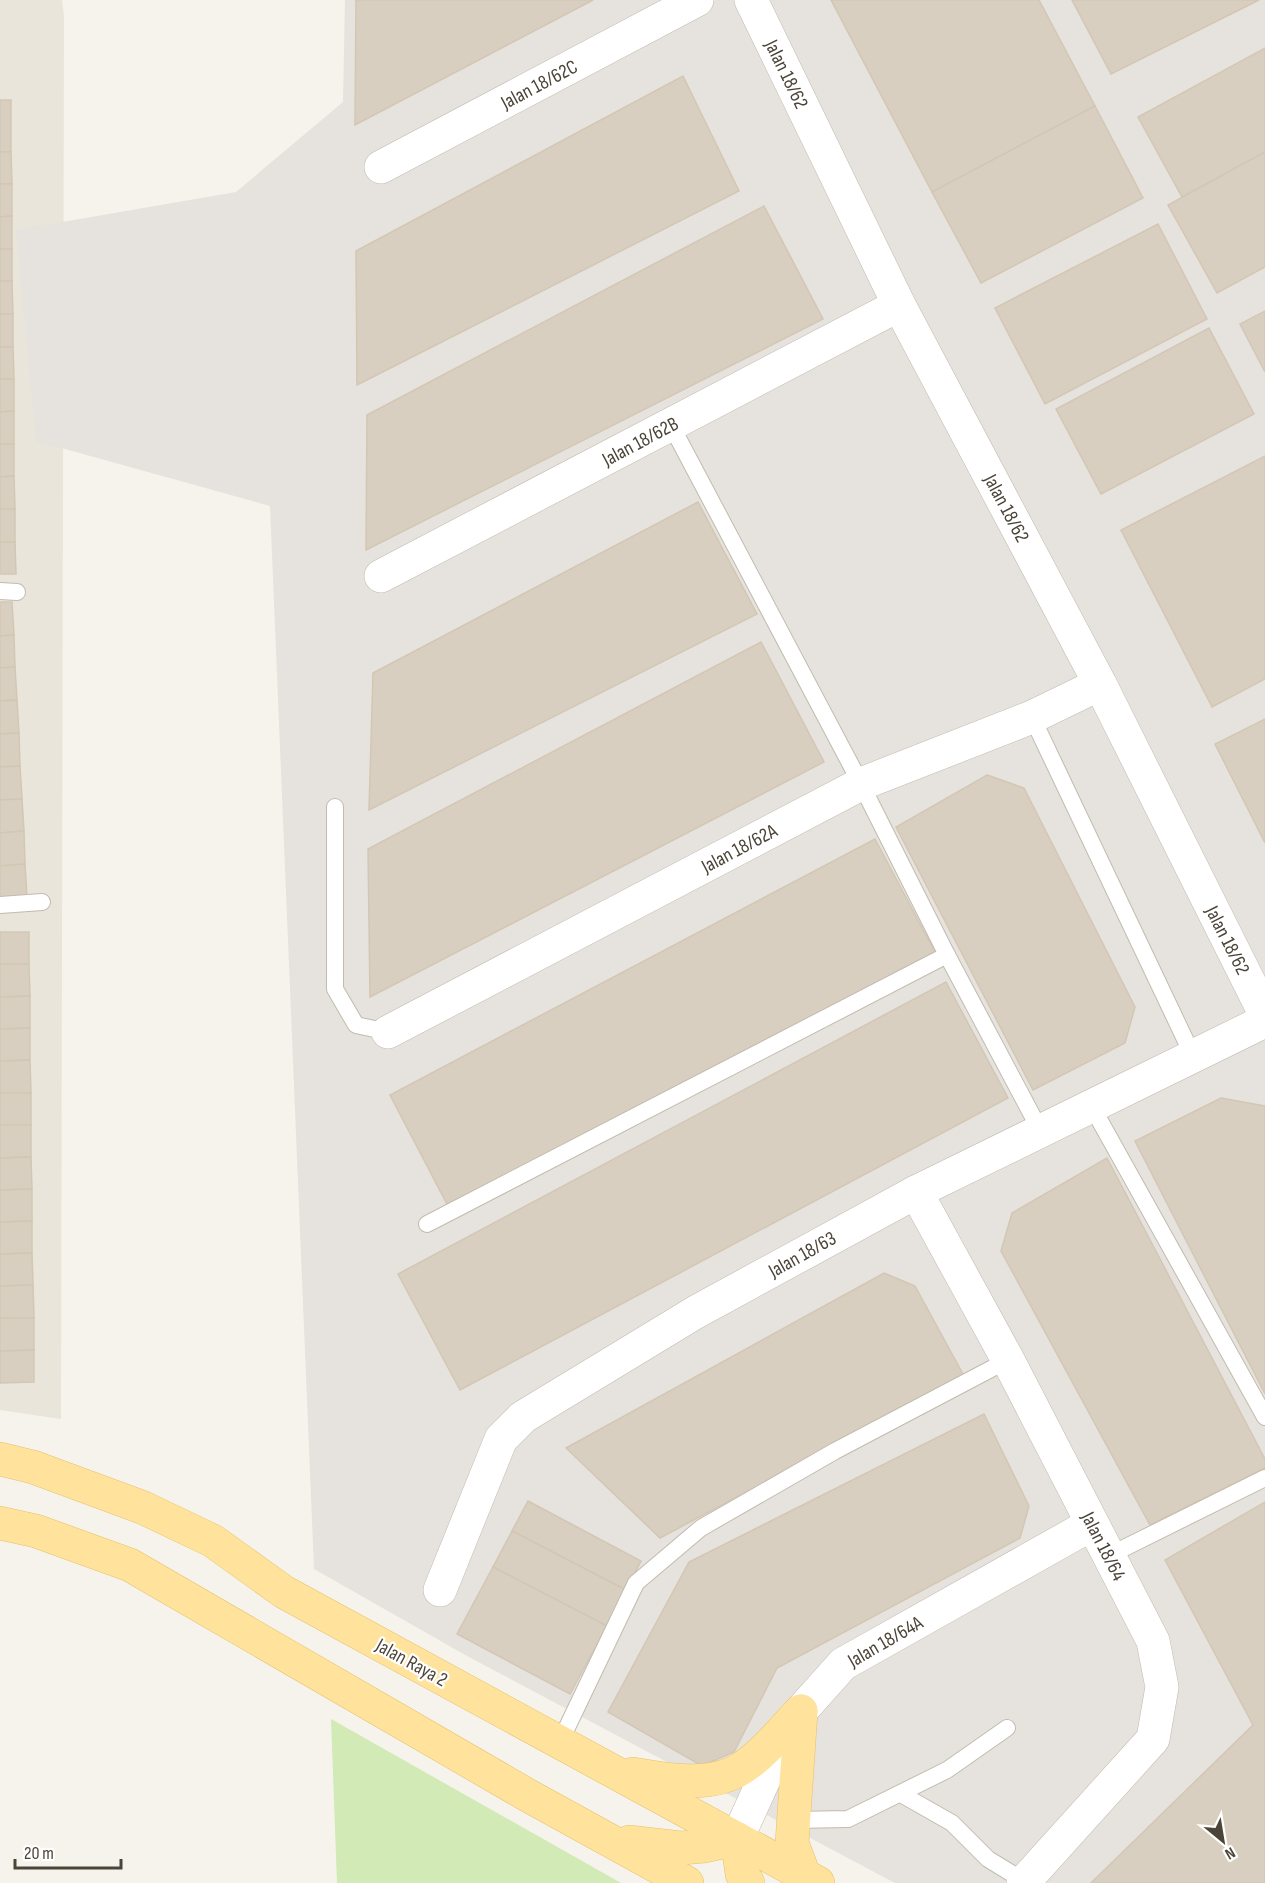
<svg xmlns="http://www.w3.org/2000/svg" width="1265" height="1883" font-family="'Sofia Sans Condensed',sans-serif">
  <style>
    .residential { fill: #eae5da }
    .industrial { fill: #e6e2dd }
    .green { fill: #d2eab5 }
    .building { fill: #d8cfc1; stroke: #d3c7b4; stroke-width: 1.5 }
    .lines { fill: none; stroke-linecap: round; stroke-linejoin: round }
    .service-casing { stroke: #c2bbae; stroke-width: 18 }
    .minor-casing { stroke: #c2bbae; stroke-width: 34 }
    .primary-casing { stroke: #e6c16a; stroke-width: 34 }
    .service { stroke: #fff; stroke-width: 16 }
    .minor { stroke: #fff; stroke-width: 33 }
    .primary { stroke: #ffe39c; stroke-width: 33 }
    .labels { text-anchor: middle; stroke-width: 4.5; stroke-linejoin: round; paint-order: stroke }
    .street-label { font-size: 20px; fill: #4b4439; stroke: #fff }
  </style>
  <rect width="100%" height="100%" fill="#f6f3ec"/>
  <path class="residential" d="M0 0H62L64 16 61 1419 0 1410Z"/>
  <path class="industrial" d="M345 0H1265V1883H895L467 1656 314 1569 270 506 36 441 16 230 236 192 343 102Z"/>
  <path class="green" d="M331 1719 621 1883H337Z"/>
  <g class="building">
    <path d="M356 0H593L355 125Z"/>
    <path d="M831 0H1039L1095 106 932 192Z"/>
    <path d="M1072 0H1259L1111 74Z"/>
    <path d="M1265 48V152L1182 197 1138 117Z"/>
    <path d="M683 76 739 191 357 385 356 251Z"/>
    <rect x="0" y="100" width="11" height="52"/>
    <path d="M1095 106 1143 198 981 283 932 192Z"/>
    <path d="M0 152H11L12 184H0Z"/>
    <path d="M1265 152V267L1217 293 1168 205Z"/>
    <path d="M0 184H12V216L0 217Z"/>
    <path d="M764 206 823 319 366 550 367 415Z"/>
    <path d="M12 216V249H0V217Z"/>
    <path d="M1158 224 1207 319 1045 404 995 308Z"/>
    <rect x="0" y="249" width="12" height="32"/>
    <path d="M0 281H12L13 314H0Z"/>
    <path d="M1265 311V372L1240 324Z"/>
    <rect x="0" y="314" width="13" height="33"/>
    <path d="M1209 328 1254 414 1101 494 1056 409Z"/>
    <path d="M0 347H13L14 379H0Z"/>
    <path d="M0 379H14V411L0 412Z"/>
    <path d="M14 411V444H0V412Z"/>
    <path d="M0 444H14V476L0 477Z"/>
    <path d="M1265 456V679L1212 707 1121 530Z"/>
    <path d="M14 476 15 509H0V477Z"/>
    <path d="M698 502 757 614 369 810 373 673Z"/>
    <rect x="0" y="509" width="15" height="33"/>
    <path d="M0 542H15L16 574H0Z"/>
    <path d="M0 602H12L14 635 0 636Z"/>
    <path d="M14 635 15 667 0 668V636Z"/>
    <path d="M761 642 824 762 370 997 368 849Z"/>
    <path d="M15 667 17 700 0 701V668Z"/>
    <path d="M17 700 19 733 0 734V701Z"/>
    <path d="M1265 719V843L1215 744Z"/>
    <path d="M19 733 20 766 0 767V734Z"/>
    <path d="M20 766 22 799 0 800V767Z"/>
    <path d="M987 775 1024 788 1135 1007 1125 1043 1033 1090 896 827Z"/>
    <path d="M22 799 24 831 0 833V800Z"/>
    <path d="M24 831 25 864 0 866V833Z"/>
    <path d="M875 839 935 952 449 1208 390 1095Z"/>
    <path d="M25 864 27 897 0 898V866Z"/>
    <rect x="0" y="932" width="29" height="32"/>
    <path d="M0 964H29L30 996 0 997Z"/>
    <path d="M946 982 1008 1098 460 1390 398 1274Z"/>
    <path d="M30 996V1028L0 1029V997Z"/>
    <path d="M30 1028V1060L0 1061V1029Z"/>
    <path d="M30 1060 31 1093H0V1061Z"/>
    <rect x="0" y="1093" width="31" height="32"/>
    <path d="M1221 1098 1265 1106V1394L1135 1141Z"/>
    <path d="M0 1125H31V1157L0 1158Z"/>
    <path d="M31 1157 32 1189 0 1190V1158Z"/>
    <path d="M1107 1158 1265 1459V1468L1150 1525 1001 1251 1012 1213Z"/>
    <path d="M32 1189V1221L0 1222V1190Z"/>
    <path d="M32 1221V1253L0 1254V1222Z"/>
    <path d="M32 1253 33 1285 0 1286V1254Z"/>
    <path d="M884 1273 915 1286 964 1376 660 1538 566 1448Z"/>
    <path d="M33 1285 34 1318H0V1286Z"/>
    <path d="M0 1318H34V1350L0 1351Z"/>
    <path d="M34 1350V1382L0 1383V1351Z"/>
    <path d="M984 1414 1029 1506 1020 1538 777 1668 734 1752 702 1766 608 1712 689 1562Z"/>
    <path d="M528 1501 641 1561 626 1590 512 1531Z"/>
    <path d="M1265 1502V1883H1091L1253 1725 1165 1560Z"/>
    <path d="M512 1531 626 1590 607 1626 493 1567Z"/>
    <path d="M493 1567 607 1626 570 1694 457 1634Z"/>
  </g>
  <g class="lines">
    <defs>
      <g id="service">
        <path d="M671 425 861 784 947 955 1040 1130"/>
        <path d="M0 591 17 592"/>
        <path d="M1032 717 1193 1056"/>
        <path d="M335 807V989L356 1025 388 1032"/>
        <path d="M0 905 42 902"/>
        <path d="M1091 1105 1265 1417"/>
        <path d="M427 1224 947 955"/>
        <path d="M1108 1556 1265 1478"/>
        <path d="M560 1742 636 1583 701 1528 835 1451 1008 1360"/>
        <path d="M901 1794 952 1823 988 1859 1024 1881"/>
        <path d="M793 1820 848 1819 947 1770 1007 1728"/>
      </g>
      <g id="minor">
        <path d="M751 0 899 305 1100 684 1265 1014"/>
        <path d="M381 167 697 0"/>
        <path d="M381 576 899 305"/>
        <path d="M388 1032 861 784 1032 717 1100 684"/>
        <path d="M916 1192 1008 1360 1153 1641 1162 1687 1153 1739 1023 1883"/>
        <path d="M440 1590 501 1439 523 1417 696 1312 916 1192 1265 1021"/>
        <path d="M737 1839 775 1755 801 1711 843 1664 1092 1524"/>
      </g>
      <g id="primary">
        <path d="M0 1459 33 1467 144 1508 213 1541 284 1592 818 1883"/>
        <path d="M0 1523 36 1531 130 1565 529 1796 687 1883"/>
        <path d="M801 1711 792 1843 804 1875"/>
        <path d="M633 1774C669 1780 713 1789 745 1766 766 1752 783 1729 801 1711"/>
        <path d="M737 1839 742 1874 748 1883"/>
        <path d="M629 1842 681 1848 705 1846 737 1839"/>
      </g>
    </defs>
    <use href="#service" class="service-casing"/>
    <use href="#minor" class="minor-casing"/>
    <use href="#primary" class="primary-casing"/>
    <use href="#service" class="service"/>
    <use href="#minor" class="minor"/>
    <use href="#primary" class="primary"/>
  </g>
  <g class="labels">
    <g class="street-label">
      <text transform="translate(787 74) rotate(64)" y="7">Jalan 18/62</text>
      <text transform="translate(539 84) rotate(-28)" y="7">Jalan 18/62C</text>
      <text transform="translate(640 441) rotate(-28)" y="7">Jalan 18/62B</text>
      <text transform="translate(1007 508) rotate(62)" y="7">Jalan 18/62</text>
      <text transform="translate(739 848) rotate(-28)" y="7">Jalan 18/62A</text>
      <text transform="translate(1228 940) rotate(63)" y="7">Jalan 18/62</text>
      <text transform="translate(802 1254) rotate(-29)" y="7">Jalan 18/63</text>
      <text transform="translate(1104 1546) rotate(63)" y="7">Jalan 18/64</text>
      <text transform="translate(885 1641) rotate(-30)" y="7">Jalan 18/64A</text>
      <text transform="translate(412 1662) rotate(29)" y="7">Jalan Raya 2</text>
    </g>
  </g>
  <g transform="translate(1223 1841) rotate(150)" stroke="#ffffff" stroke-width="4.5" paint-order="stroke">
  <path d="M0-4.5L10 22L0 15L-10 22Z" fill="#4b4439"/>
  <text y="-9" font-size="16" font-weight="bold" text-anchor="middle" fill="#4b4439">N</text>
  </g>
  <path d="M15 1859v9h106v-9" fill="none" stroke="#4b4439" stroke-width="3"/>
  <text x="24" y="1859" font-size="18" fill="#4b4439" stroke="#ffffff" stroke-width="4.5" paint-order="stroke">20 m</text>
</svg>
